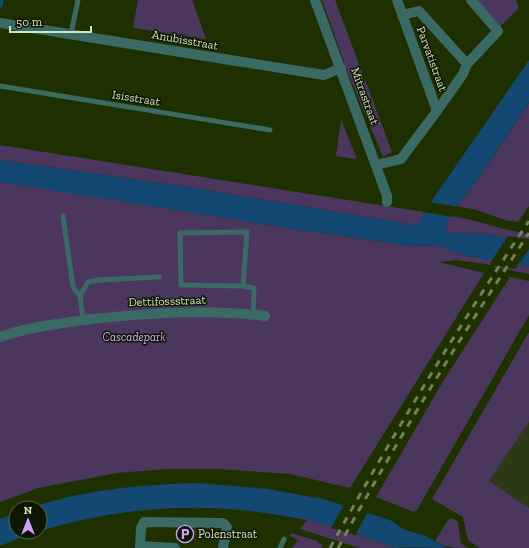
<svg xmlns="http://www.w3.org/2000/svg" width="529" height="548" font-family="'Zilla Slab',serif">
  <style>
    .built { fill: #2b3a14 }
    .green { fill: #4b365e }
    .water { fill: #124872 }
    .pier { fill: #1f3000 }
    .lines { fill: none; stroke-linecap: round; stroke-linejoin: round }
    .stream { stroke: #124872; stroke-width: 3 }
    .service { stroke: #3b6964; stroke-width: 5 }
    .minor { stroke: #3b6964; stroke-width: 10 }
    .rail { stroke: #718158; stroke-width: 3; stroke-dasharray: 7 7; stroke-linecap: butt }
    .labels { text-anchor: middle; stroke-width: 3; stroke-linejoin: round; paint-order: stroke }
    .street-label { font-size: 12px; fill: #d3e2c0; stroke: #0c1600 }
    .park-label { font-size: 12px; font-style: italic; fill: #d6affc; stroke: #0c1600 }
    .poi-label { font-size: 12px; fill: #d3e2c0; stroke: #0c1600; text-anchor: start }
  </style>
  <rect width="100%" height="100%" fill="#1f3000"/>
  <path class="built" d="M529 422V508L489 481Z"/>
  <g class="green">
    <path d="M138 0H192L206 39 133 28Z"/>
    <path d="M322 0H335L392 152 383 157 348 73Z"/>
    <path d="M476 0H516L519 8 499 28Z"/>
    <path d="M529 103V206L518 222 505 220 477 210 457 206 473 186Z"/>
    <path d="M341 120 357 159 336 156Z"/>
    <path d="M0 145 424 212 418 226 187 187 0 160Z"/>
    <path d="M0 177 262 224 410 246 436 245 445 248 463 255 529 266V274L494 267 492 265 456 260 439 262 484 273 350 488 290 474 219 469H166L117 473 38 488 0 502Z"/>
    <path d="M451 216C478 220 502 230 529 234V241L485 234 448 233 446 231 447 223Z"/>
    <path d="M510 277 529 281V315L417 510 414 512 376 497 442 383Z"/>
    <path d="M529 332V422L489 481 529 508V548H480L468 540 463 517 432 499Z"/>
    <path d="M452 518 458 522 461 544 469 548C458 548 444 548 435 541L448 520Z"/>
    <path d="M308 519 401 548H359L300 529Z"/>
    <path d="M291 533 318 541V543L323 545 321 548H292L298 540 290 536Z"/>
  </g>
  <g class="water">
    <path d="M529 60V103L473 186 457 206 447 223 446 231 448 233 485 234 529 241V266L520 265 517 268 493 264 490 260 459 254 445 248 436 245 410 246 262 224 0 182V160L187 187 418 226 424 212Z"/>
    <path d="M198 483 268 489 317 498V497L390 520 405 530 426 536 437 543 448 548 392 547 358 534 320 523 308 519 306 520C215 501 130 504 40 531V508H31C84 489 142 485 198 483Z"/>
    <path d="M16 513V532H37L22 537 0 546V519Z"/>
  </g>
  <g class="pier">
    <path d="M429 202 460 207 453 217 422 212Z"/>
    <path d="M508 236 529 239V249L515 269 493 266 490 263Z"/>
    <path d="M345 503 369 510 355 535 331 528Z"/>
  </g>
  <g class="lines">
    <path class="stream" d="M1 6 2 0"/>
    <g class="service">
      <path d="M71 34 78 0"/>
      <path d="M0 86 270 130"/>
      <path d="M63 216 73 287 80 296"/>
      <path d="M247 232 243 286 181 285 180 233Z"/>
      <path d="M243 286 254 288 253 315"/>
      <path d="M83 320 80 296 88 282 98 280 159 277"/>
      <path d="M280 548 284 539"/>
    </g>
    <g class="minor">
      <path d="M315 0 387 196V202"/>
      <path d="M397 0 437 111"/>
      <path d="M0 23 324 75 341 68"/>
      <path d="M467 64 498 31 471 0"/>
      <path d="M376 165 401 159 437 111 463 74 467 64 419 11 402 15"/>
      <path d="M0 337C27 327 63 323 92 319 150 313 207 309 265 316"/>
      <path d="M140 546 175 548"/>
      <path d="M140 548 141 528 144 522 223 523 227 527 223 548"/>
    </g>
    <g class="rail">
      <path d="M330 548C392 436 458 327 529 221"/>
      <path d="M338 548C397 440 461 336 529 233"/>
    </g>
  </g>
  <defs>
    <symbol id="parking-ring" viewBox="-11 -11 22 22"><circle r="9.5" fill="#0c1600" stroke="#d09dff" stroke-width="1.5"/><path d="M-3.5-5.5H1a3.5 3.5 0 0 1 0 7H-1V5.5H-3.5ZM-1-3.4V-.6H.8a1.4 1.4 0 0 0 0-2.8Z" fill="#d09dff"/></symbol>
  </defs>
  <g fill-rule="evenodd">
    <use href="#parking-ring" x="175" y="524" width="20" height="20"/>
  </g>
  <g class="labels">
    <g class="street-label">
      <text transform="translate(185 40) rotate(10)" y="4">Anubisstraat</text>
      <text transform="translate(432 59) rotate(70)" y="4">Parvatistraat</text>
      <text transform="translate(365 96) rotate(70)" y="4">Mitrastraat</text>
      <text transform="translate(136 98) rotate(9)" y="4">Isisstraat</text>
      <text transform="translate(167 301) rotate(-2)" y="4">Dettifossstraat</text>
    </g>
    <g class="park-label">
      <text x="134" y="341">Cascadepark</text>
    </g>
    <g class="poi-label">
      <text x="198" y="538">Polenstraat</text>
    </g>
  </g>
  <g transform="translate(28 520)"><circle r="19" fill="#0c1600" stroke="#5c684d"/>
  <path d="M0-3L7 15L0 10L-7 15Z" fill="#d09dff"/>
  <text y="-6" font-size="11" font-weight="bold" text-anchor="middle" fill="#d3e2c0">N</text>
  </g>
  <path d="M10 26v6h81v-6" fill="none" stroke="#d3e2c0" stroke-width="2"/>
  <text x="16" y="26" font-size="12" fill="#d3e2c0" stroke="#0c1600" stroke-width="3" paint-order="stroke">50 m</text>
</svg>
